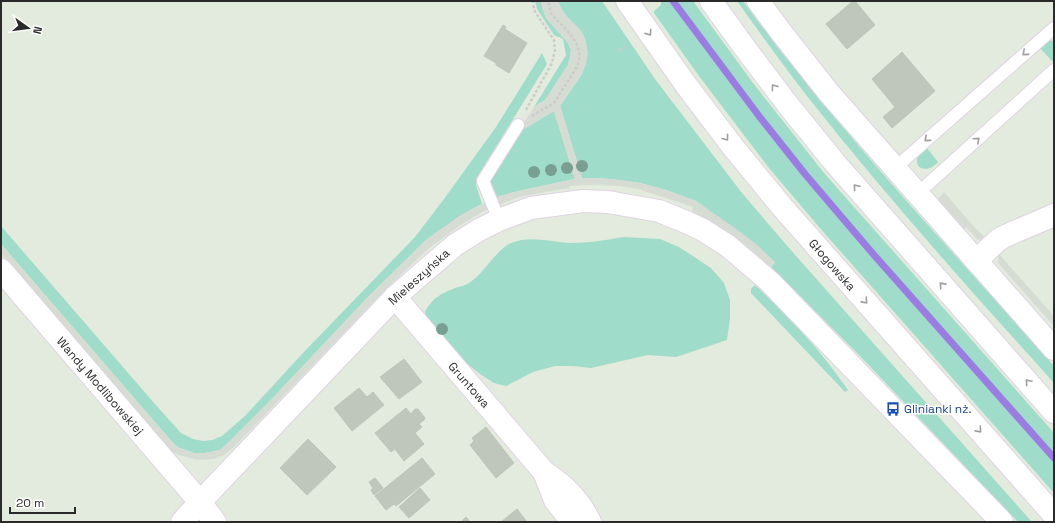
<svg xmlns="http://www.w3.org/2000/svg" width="1055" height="523" font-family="'Space Grotesk',sans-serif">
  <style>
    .green { fill: #a0dcca }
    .plaza { fill: #d6dcd4 }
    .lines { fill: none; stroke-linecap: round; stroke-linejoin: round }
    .stream { stroke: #9b7ce2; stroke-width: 7 }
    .building { fill: #bfc7bd; stroke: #bcc6b8 }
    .lane-casing { stroke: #dfd3e1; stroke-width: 14 }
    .street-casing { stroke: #dfd3e1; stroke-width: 24 }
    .secondary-casing { stroke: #dfd3e1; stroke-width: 24 }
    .path { stroke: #ccc; stroke-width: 2.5; stroke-dasharray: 3 2; stroke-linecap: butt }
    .lane { stroke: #fff; stroke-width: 12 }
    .street { stroke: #fff; stroke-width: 22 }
    .secondary { stroke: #fff; stroke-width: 22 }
    .tree { fill: #799f93 }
    .oneway { stroke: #9f9f9f }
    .labels { text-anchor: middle; stroke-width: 3; stroke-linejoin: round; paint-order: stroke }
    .street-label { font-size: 12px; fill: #2a2a2a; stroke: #fff }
    .transit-label { font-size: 12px; fill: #164399; stroke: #fff; text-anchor: start }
  </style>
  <rect width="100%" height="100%" fill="#e3ebde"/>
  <g class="green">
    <path d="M535 1H541L546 18 568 43 571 50 570 57 568 65 545 100 534 107 566 55 563 39 554 35 537 9Z"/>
    <path d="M558 1H602L655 79 742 193 789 248 1032 522H1018L859 355 771 267 775 262 696 201 666 190 640 183 619 180 599 178H582L560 106 582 74V32C573 22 562 14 558 1Z"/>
    <path d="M661 1H693L753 83 824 173 1054 433V493L819 227 769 168 699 76 654 13V11L661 5Z"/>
    <path d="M737 1H743C838 130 948 246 1054 366V383C969 289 885 195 807 96 783 65 760 33 737 1Z"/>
    <path d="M1049 40 1054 41V59L1052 61 1040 48 927 148 938 162C932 168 927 171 919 167 916 162 916 158 920 153L1046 41Z"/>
    <path d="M542 53 547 64 476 179V185L482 204 461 215 426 240 369 296 267 404 226 445 220 450 205 453H194L186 450 179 448 173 443 1 244V226L155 404 181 433 193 439 203 441 212 440 222 436 245 416 302 354 415 237 444 199 496 127Z"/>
    <path d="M554 111 575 179 518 191 497 197 489 180 517 133Z"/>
    <path d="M624 237 660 239 679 247 711 268 724 283 730 300V318L727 340 676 357 648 355 591 368 573 366H555L533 372 506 386 494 383 480 374 445 346 427 323 425 312C433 297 442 293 458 287 462 286 466 285 469 283 485 273 498 246 514 242 532 236 552 242 569 243 588 243 606 240 624 237Z"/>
    <path d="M755 285C773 302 791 320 807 338 822 354 835 372 848 390L845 392 751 293V289Z"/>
  </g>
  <g class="plaza">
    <path d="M541 1H558L560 7 565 14 582 32 586 41 588 53 586 64 582 74 560 106 582 178H599L619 180 640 183 666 190 696 201 735 228 756 244 775 262 771 267 750 249 721 228 692 211 693 207 672 200 638 189 619 186 598 185H583L570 186V188L545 192 519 197 484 211 462 224 428 249 389 286 234 447 224 455 214 459 197 460 179 455 171 451 163 443 1 254V244L173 443 179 448 194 453H205L220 450 236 435 267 404 369 296 426 240 441 229 461 215 497 197 518 191 575 179 554 111 517 133 534 107 545 100 568 65 570 57 571 50 568 43 546 18 543 11Z"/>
    <path d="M944 192 969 221 985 238 979 240 977 239 966 227 964 230 938 199Z"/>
    <path d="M999 254 1054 316V326L998 263Z"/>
  </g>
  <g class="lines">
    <path class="stream" d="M673 1 759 116 805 174 874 255 1054 458"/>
  </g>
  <g class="building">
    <path d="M853 1H855L875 25 847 49 826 24Z"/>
    <path d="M503 25 506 27 505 29 527 43 509 73 496 65V63L484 56Z"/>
    <path d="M902 52 935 91 892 128 883 117 895 107 872 79Z"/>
    <path d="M404 359 422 382 399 399 380 377Z"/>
    <path d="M359 388 367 397 373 392 384 405 352 431 334 408Z"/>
    <path d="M406 408 411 414 415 409H418L425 418 424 420 419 424 422 427 415 433 424 444 404 461 395 449 391 452 375 433Z"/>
    <path d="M486 427 514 463 496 478 470 445 474 441 472 438Z"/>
    <path d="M308 439 336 467 307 495 280 468Z"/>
    <path d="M422 458 435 474 396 506 394 504 386 510 375 496Z"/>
    <path d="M375 478 383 488 374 495 371 490 373 488 369 482Z"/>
    <path d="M420 488 430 500 409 518 399 507Z"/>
    <path d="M517 509 527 522H501Z"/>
    <path d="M466 517 470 522H461Z"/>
  </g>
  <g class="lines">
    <defs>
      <g id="lane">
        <path d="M895 168 1054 28"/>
        <path d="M917 194 1054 70"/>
        <path d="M499 220 483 181 518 125"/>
      </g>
      <g id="street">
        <path d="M976 261 997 241 1003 237 1054 215"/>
        <path d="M395 297 544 472 555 500 572 522"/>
        <path d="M544 472C564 485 579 499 590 522"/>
        <path d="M182 522 200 502 215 522"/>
      </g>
      <g id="secondary">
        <path d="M627 1 686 85 733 147 783 208 1054 515"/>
        <path d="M711 1 742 44 788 105 835 163 1054 412"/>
        <path d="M758 1 781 32 829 93 1054 349"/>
        <path d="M1 270 200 502 395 297 427 269 455 245 479 230 499 220 531 208 583 201 608 202 659 211 686 222 703 230 728 246 770 282 1002 522"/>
      </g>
    </defs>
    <use href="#lane" class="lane-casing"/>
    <use href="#street" class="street-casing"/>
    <use href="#secondary" class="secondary-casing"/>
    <g class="path">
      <path d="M619 51 626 46"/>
      <path d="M526 110 552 63 555 50 554 40 534 10 533 1"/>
      <path d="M532 116 554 103 575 70C588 47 569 33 554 17L551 13 548 1"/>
    </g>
    <use href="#lane" class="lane"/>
    <use href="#street" class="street"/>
    <use href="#secondary" class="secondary"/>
  </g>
  <g class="tree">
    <circle cx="582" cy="166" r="6"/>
    <circle cx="567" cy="168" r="6"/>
    <circle cx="551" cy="170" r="6"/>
    <circle cx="534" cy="172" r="6"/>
    <circle cx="442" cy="329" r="6"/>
  </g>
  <defs><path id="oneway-chevron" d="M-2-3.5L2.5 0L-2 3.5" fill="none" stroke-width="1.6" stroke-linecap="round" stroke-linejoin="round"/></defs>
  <g class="oneway">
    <use href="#oneway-chevron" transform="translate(649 33) rotate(55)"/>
    <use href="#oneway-chevron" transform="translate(1025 53) rotate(139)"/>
    <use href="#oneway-chevron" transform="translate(774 87) rotate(-127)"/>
    <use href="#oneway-chevron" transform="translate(726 138) rotate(53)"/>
    <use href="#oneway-chevron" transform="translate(927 139) rotate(139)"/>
    <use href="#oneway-chevron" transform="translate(977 140) rotate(-42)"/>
    <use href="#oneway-chevron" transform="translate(856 187) rotate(-131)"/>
    <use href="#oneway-chevron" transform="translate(942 285) rotate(-132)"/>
    <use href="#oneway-chevron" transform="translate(865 301) rotate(48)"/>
    <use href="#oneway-chevron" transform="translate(1028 382) rotate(-131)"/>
    <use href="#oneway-chevron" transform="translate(979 430) rotate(48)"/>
  </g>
  <defs>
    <symbol id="bus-bare" viewBox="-9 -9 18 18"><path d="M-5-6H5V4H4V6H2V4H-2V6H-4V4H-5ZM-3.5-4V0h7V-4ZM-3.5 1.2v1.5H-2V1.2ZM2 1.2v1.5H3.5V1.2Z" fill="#1a4fb4" stroke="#fff" stroke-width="2.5" paint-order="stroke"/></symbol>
  </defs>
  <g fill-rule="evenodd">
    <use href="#bus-bare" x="883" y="399" width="20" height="20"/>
  </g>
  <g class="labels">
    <g class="street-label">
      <text transform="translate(832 265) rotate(49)" y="4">Głogowska</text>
      <text transform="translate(419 277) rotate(-42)" y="4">Mieleszyńska</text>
      <text transform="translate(469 385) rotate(49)" y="4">Gruntowa</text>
      <text transform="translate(100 386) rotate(49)" y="4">Wandy Modlibowskiej</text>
    </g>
    <g class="transit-label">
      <text x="904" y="413">Glinianki nż.</text>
    </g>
  </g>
  <rect width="1055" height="523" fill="none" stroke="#2a2a2a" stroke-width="4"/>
  <g transform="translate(28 28) rotate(104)" stroke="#ffffff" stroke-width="3" paint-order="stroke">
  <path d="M0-3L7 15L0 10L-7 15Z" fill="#2a2a2a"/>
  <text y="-6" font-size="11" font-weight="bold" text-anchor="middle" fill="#2a2a2a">N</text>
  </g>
  <path d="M10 507v6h65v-6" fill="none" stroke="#2a2a2a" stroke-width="2"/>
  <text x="16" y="507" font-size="12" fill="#2a2a2a" stroke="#ffffff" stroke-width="3" paint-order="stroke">20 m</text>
</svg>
